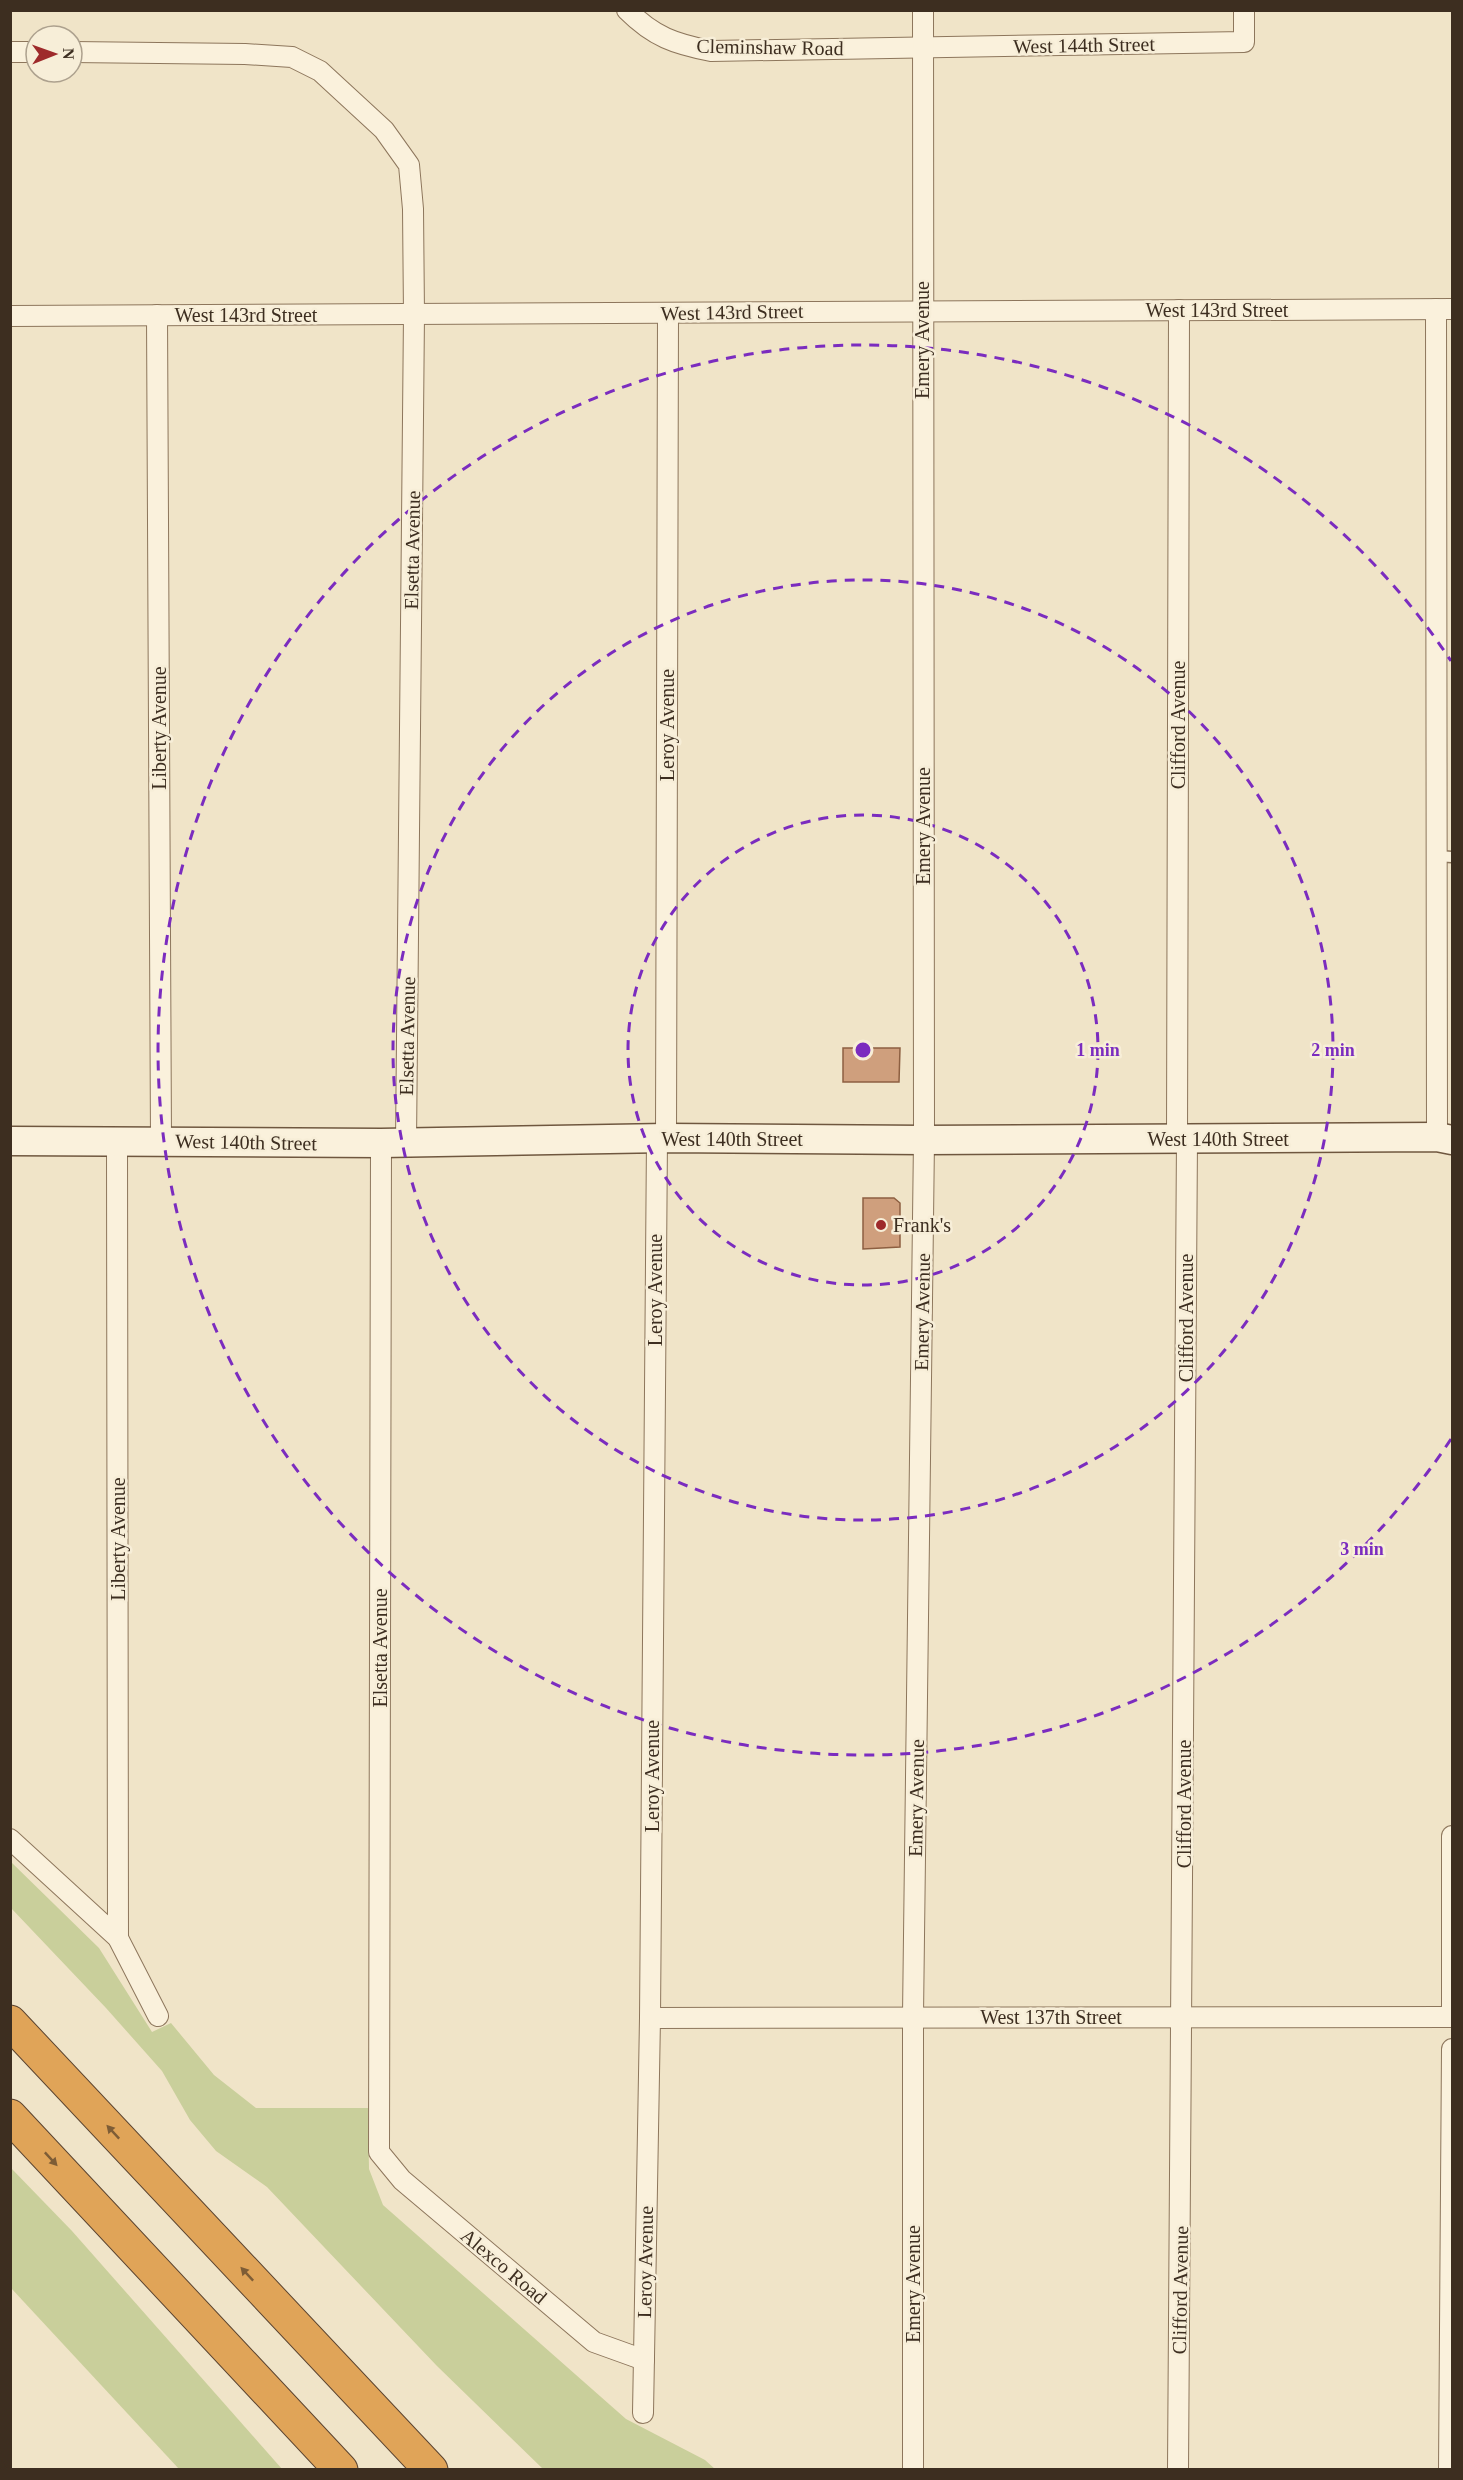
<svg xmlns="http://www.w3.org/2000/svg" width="1463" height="2480" font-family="'Times New Roman',serif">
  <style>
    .green { fill: #c9cf9b }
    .building { fill: #cf9f7d; stroke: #8d5f41; stroke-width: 1.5 }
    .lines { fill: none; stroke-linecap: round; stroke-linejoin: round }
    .lane-casing { stroke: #8d765c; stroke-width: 13 }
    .street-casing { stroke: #8d765c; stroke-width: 22 }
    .secondary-casing { stroke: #6f573f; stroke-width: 31 }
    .highway-casing { stroke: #5b4430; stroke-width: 35 }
    .lane { stroke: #faf1dc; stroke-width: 10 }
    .street { stroke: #faf1dc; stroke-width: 20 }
    .secondary { stroke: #faf1dc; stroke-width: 28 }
    .highway { stroke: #e0a458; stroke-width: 33 }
    .oneway { fill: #7e5d36 }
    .ring { fill: none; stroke: #7b2cbf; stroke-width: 3; stroke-dasharray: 10 8 }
    .poi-dot { fill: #9e2a2b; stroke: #f7eed8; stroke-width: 2 }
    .labels { text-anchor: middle; stroke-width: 5; stroke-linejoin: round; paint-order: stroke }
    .street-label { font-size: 20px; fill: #3d2e20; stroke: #f7eed8 }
    .poi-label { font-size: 20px; fill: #3d2e20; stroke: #f7eed8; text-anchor: start }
    .centre { fill: #7b2cbf; stroke: #f7eed8; stroke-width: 3 }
    .ring-label { font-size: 18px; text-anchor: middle; font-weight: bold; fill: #7b2cbf; stroke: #f7eed8; stroke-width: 5; stroke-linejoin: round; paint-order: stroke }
  </style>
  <rect width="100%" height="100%" fill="#f0e4c8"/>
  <g class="green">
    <path d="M10 1861 99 1948 152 2032 171 2023 214 2075 256 2108H368L369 2169 383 2205 626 2419 705 2460 715 2469H543L437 2366 267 2187 216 2151 190 2120 162 2071 106 2008 11 1908Z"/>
    <path d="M11 2168 72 2231 282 2469H179L11 2288Z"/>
  </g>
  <g class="building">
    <path d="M843 1048H900L899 1082H843Z"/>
    <path d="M863 1198H894L900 1203V1247L863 1249Z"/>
  </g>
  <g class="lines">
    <defs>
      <path id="lane" d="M1437 856 1452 857"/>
      <g id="street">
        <path d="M627 10C654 37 675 44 711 51L1244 42V10"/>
        <path d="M10 52H36"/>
        <path d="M72 52 245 54 292 57 320 71 384 130 409 165 413 209 414 314 406 1143"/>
        <path d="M1436 309 1437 1137"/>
        <path d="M157 315 161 1140"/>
        <path d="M10 316 1452 309"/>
        <path d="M666 1138 668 313"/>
        <path d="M1177 1139 1179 310"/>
        <path d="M117 1141 118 1938"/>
        <path d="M381 1143 379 2152 402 2180 594 2342 644 2360"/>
        <path d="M1452 1836V2012"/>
        <path d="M10 1839 118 1938 158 2016"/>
        <path d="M650 2018 1452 2017"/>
        <path d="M643 2413 650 2018 657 1138"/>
        <path d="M913 2470V2016L924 1140 923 10"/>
        <path d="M1178 2470 1187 1139"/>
        <path d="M1449 2470 1452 2049"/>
      </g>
      <path id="secondary" d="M10 1141 381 1143 666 1138 924 1140 1437 1137 1452 1140"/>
      <g id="highway">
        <path d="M10 2022 431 2470"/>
        <path d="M10 2116 341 2470"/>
      </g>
    </defs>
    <use href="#lane" class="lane-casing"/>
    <use href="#street" class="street-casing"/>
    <use href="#secondary" class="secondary-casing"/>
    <use href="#highway" class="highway-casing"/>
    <use href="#lane" class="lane"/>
    <use href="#street" class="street"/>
    <use href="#secondary" class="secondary"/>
    <use href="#highway" class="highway"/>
  </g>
  <defs><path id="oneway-solid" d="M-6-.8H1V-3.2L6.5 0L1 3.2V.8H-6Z" transform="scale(1.5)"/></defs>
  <g class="oneway">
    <use href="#oneway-solid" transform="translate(113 2132) rotate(-133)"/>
    <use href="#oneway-solid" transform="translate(51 2159) rotate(47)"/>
    <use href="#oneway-solid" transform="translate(247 2274) rotate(-133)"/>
  </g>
  <g class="ring">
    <circle cx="863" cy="1050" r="235"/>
    <circle cx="863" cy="1050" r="470"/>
    <path d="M1451 1439A705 705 0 1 1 1451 661"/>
  </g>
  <circle class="poi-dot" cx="881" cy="1225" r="6"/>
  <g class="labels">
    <g class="street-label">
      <text transform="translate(1084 45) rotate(-1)" y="7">West 144th Street</text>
      <text transform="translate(770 47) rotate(1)" y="7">Cleminshaw Road</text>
      <text x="1217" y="317">West 143rd Street</text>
      <text transform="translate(732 312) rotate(-1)" y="7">West 143rd Street</text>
      <text x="246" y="322">West 143rd Street</text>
      <text transform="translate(922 340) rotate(-90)" y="7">Emery Avenue</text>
      <text transform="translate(412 550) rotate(-89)" y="7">Elsetta Avenue</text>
      <text transform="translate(667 725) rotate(-90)" y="7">Leroy Avenue</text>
      <text transform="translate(1178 725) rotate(-90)" y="7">Clifford Avenue</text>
      <text transform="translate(159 728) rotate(-90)" y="7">Liberty Avenue</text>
      <text transform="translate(923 826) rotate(-90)" y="7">Emery Avenue</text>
      <text transform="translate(407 1036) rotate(-89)" y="7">Elsetta Avenue</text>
      <text x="732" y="1146">West 140th Street</text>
      <text x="1218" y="1146">West 140th Street</text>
      <text transform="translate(246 1142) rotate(1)" y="7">West 140th Street</text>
      <text transform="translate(655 1290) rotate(-90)" y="7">Leroy Avenue</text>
      <text transform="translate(922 1312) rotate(-89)" y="7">Emery Avenue</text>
      <text transform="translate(1186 1318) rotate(-90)" y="7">Clifford Avenue</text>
      <text transform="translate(118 1539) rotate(-90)" y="7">Liberty Avenue</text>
      <text transform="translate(380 1648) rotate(-90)" y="7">Elsetta Avenue</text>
      <text transform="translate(652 1776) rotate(-90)" y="7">Leroy Avenue</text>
      <text transform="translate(916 1798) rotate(-89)" y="7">Emery Avenue</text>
      <text transform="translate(1184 1804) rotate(-90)" y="7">Clifford Avenue</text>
      <text x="1051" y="2024">West 137th Street</text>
      <text transform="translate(645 2262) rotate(-89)" y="7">Leroy Avenue</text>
      <text transform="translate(504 2266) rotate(40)" y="7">Alexco Road</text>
      <text transform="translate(913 2284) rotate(-90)" y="7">Emery Avenue</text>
      <text transform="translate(1180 2290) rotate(-89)" y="7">Clifford Avenue</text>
    </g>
    <g class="poi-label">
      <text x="893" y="1232">Frank's</text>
    </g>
  </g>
  <circle cx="863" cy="1050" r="9" class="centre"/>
  <g class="ring-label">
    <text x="1098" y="1056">1 min</text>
    <text x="1333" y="1056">2 min</text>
    <text x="1362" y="1555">3 min</text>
  </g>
  <rect width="1463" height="2480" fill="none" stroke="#3d2e20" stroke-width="24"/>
  <g transform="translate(54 54) rotate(89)"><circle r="28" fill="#f7eed8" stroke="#ada18e" stroke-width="1.5"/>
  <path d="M0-4.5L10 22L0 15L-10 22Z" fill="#9e2a2b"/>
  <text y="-9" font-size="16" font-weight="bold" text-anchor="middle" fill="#3d2e20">N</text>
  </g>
</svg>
